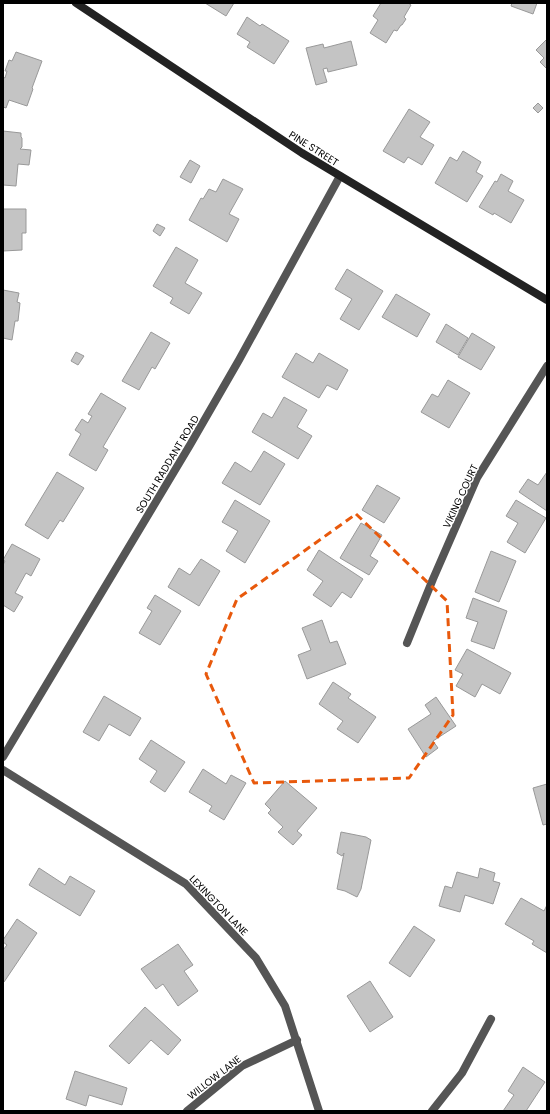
<svg xmlns="http://www.w3.org/2000/svg" width="550" height="1114" font-family="Poppins,sans-serif">
  <style>
    .building { fill: #c4c4c4; stroke: #999 }
    .lines { fill: none; stroke-linecap: round; stroke-linejoin: round }
    .street { stroke: #555; stroke-width: 8 }
    .secondary { stroke: #222; stroke-width: 8 }
    .marked { fill: none; stroke: #e8590c; stroke-width: 3; stroke-dasharray: 8 5; stroke-linejoin: round }
    .labels { text-anchor: middle; stroke-width: 3; stroke-linejoin: round; paint-order: stroke }
    .street-label { font-size: 10px; fill: #000; stroke: #fff }
  </style>
  <rect width="100%" height="100%" fill="#fff"/>
  <g class="building">
    <path d="M205 3H234L226 16Z"/>
    <path d="M381 3H408L411 5 404 17 406 19 402 25H401L397 31 394 30 386 43 370 33 378 20 373 16Z"/>
    <path d="M512 3H537L533 14 511 6Z"/>
    <path d="M247 17 260 26 262 24 289 41 274 64 247 47 250 42 237 34Z"/>
    <path d="M547 39V69L540 62 544 58 536 50Z"/>
    <path d="M351 41 357 65 328 72 327 68 323 69 327 82 316 85 306 48 323 44 324 48Z"/>
    <path d="M16 52 42 61 32 88 33 89 27 106 9 100 6 108 3 107V77L5 78 7 71H5L9 60 12 61Z"/>
    <path d="M538 103 543 108 538 113 533 108Z"/>
    <path d="M409 109 430 122 420 137 434 145 422 165 408 157 404 163 383 151Z"/>
    <path d="M3 131 21 133V137L22 138V147L20 149 31 150 29 165 18 164 16 186 3 185Z"/>
    <path d="M463 151 481 162 476 172 483 176 467 202 435 183 450 157 457 161Z"/>
    <path d="M190 160 200 166 191 183 180 177Z"/>
    <path d="M501 174 513 181 508 191 524 200 511 223 494 213 493 215 479 207 495 181 497 182Z"/>
    <path d="M223 179 243 189 229 214 239 219 227 242 189 220 201 198 203 199 209 189 216 192Z"/>
    <path d="M3 209H26V233H22V250L3 251Z"/>
    <path d="M157 224 165 228 160 236 153 231Z"/>
    <path d="M176 247 198 260 185 283 202 293 189 314 170 303 173 298 153 286Z"/>
    <path d="M347 269 383 291 359 330 340 319 352 299 335 289Z"/>
    <path d="M3 290 19 293 17 302 20 303 18 321H15L12 340 3 338Z"/>
    <path d="M396 294 430 314 417 337 382 317Z"/>
    <path d="M446 324 468 338 458 355 436 342Z"/>
    <path d="M151 332 170 343 155 369 152 367 139 390 122 381Z"/>
    <path d="M472 333 495 347 481 370 458 357Z"/>
    <path d="M76 352 84 356 78 365 71 361Z"/>
    <path d="M296 353 313 363 319 353 348 370 337 390 327 385 319 398 282 377Z"/>
    <path d="M448 380 470 393 449 428 421 412 432 394 438 397Z"/>
    <path d="M101 393 126 408 103 447 108 450 96 471 69 455 81 434 75 430 82 419 88 423 92 416 88 414Z"/>
    <path d="M284 397 307 410 297 427 312 436 298 459 252 432 263 413 272 418Z"/>
    <path d="M264 451 285 464 260 505 222 483 235 462 251 472Z"/>
    <path d="M57 472 84 488 63 522 60 520 48 539 25 525Z"/>
    <path d="M547 472V511L519 492 528 479 538 485Z"/>
    <path d="M377 485 400 498 384 523 362 510Z"/>
    <path d="M235 500 270 521 245 563 226 551 238 531 222 522Z"/>
    <path d="M516 500 546 518 525 553 507 542 518 523 506 516Z"/>
    <path d="M361 523 382 535 370 556 378 561 369 575 340 558Z"/>
    <path d="M12 544 40 559 31 576 26 573 15 593 23 597 14 612 3 605V565L5 561 3 560Z"/>
    <path d="M319 550 363 579 351 598 342 592 331 607 313 595 323 581 307 570Z"/>
    <path d="M491 551 516 561 499 602 475 592Z"/>
    <path d="M201 559 220 571 199 606 168 587 179 568 190 575Z"/>
    <path d="M155 595 181 611 160 645 139 633 152 611 147 608Z"/>
    <path d="M473 598 507 611 494 649 471 641 478 622 466 618Z"/>
    <path d="M322 620 330 643 337 641 346 664 307 679 298 655 311 650 302 628Z"/>
    <path d="M467 649 511 673 500 694 482 684 475 697 456 686 463 674 455 670Z"/>
    <path d="M333 682 351 694 348 698 376 717 358 743 337 729 343 721 319 704Z"/>
    <path d="M104 696 141 718 130 736 109 724 99 741 83 732Z"/>
    <path d="M436 697 456 726 433 741 438 748 426 757 408 729 431 714 425 705Z"/>
    <path d="M151 740 185 762 165 792 150 782 157 771 139 759Z"/>
    <path d="M203 769 226 784 231 775 246 783 224 820 209 811 212 806 189 792Z"/>
    <path d="M285 781 317 808 297 831 302 835 293 845 278 832 283 827 268 813 271 810 265 804Z"/>
    <path d="M547 784V824L543 825 533 788Z"/>
    <path d="M341 832 366 837 371 840 361 889 357 897 345 891 337 889 344 853 342 856 337 853Z"/>
    <path d="M39 868 65 885 70 876 95 891 80 916 29 885Z"/>
    <path d="M480 868 495 873 493 881 500 883 493 904 465 895 460 912 439 906 445 886 452 888 457 872 478 878Z"/>
    <path d="M521 898 544 911 547 905V953L532 944 534 941 505 924Z"/>
    <path d="M17 919 37 933 4 982 3 981V950L7 945 3 942V940Z"/>
    <path d="M414 926 435 940 410 977 389 963Z"/>
    <path d="M178 944 193 965 184 971 198 991 178 1006 163 984 156 989 141 969Z"/>
    <path d="M370 981 393 1017 370 1032 347 996Z"/>
    <path d="M145 1007 181 1040 168 1055 151 1040 129 1064 109 1046Z"/>
    <path d="M523 1067 545 1082 526 1111H503L514 1095 508 1091Z"/>
    <path d="M75 1071 127 1088 122 1105 89 1095 86 1106 66 1099Z"/>
  </g>
  <g class="lines">
    <g class="street">
      <path d="M407 643 433 579 477 478 547 366"/>
      <path d="M3 757 190 445 239 360 340 176"/>
      <path d="M3 770 186 884 256 958 285 1006 319 1111"/>
      <path d="M187 1111 242 1066 297 1040"/>
      <path d="M432 1111 462 1073 491 1019"/>
    </g>
    <path class="secondary" d="M76 3 302 153 547 300"/>
  </g>
  <path class="marked" d="M356 514 447 601 453 715 409 778 254 783 206 674 237 599Z"/>
  <g class="labels">
    <g class="street-label">
      <text transform="translate(314 148) rotate(32)" y="4">PINE STREET</text>
      <text transform="translate(167 464) rotate(-59)" y="4">SOUTH RADDANT ROAD</text>
      <text transform="translate(460 496) rotate(-65)" y="4">VIKING COURT</text>
      <text transform="translate(219 905) rotate(46)" y="4">LEXINGTON LANE</text>
      <text transform="translate(214 1077) rotate(-38)" y="4">WILLOW LANE</text>
    </g>
  </g>
  <rect width="550" height="1114" fill="none" stroke="#000000" stroke-width="8"/>
</svg>
